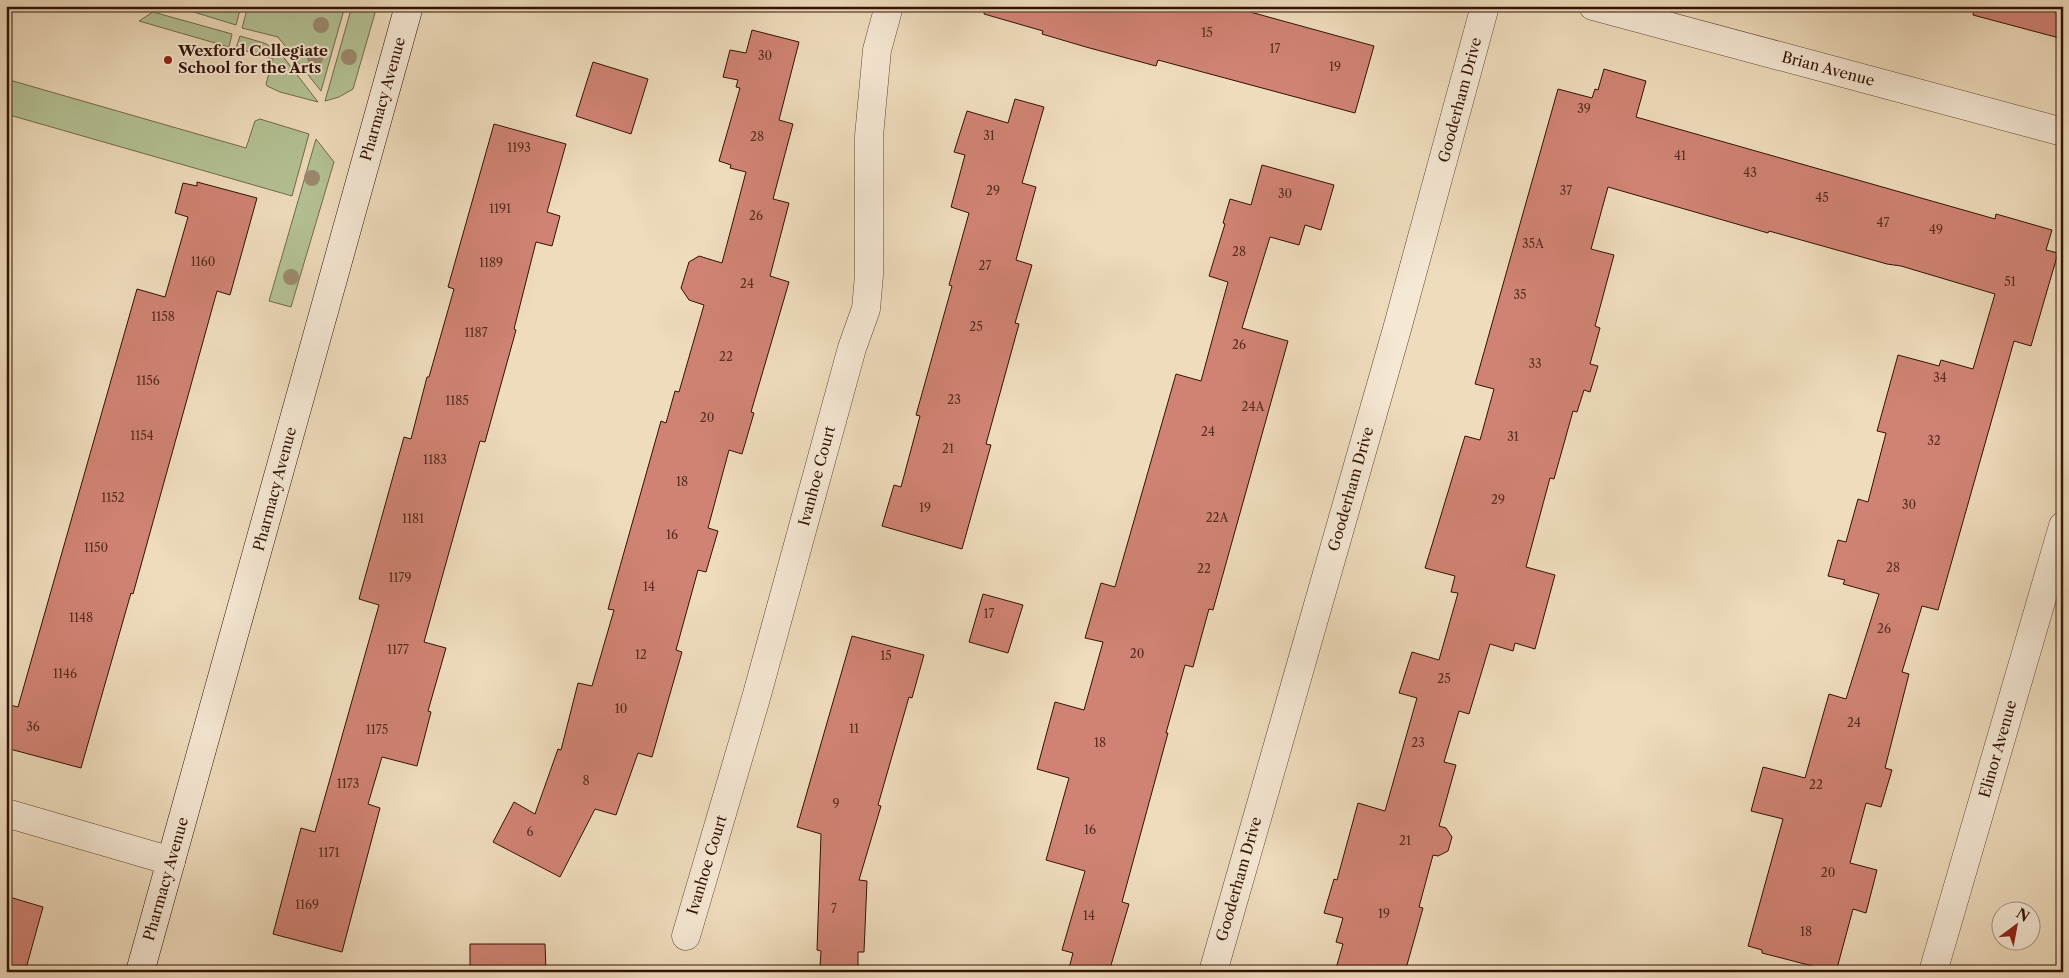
<svg xmlns="http://www.w3.org/2000/svg" width="2069" height="978" font-family="'Libre Caslon Text',serif">
  <style>
    .green { fill: #b4c295; stroke: #736a4c }
    .building { fill: #d08374; stroke: #321204 }
    .lines { fill: none; stroke-linecap: round; stroke-linejoin: round }
    .street-casing { stroke: #614432; stroke-width: 29 }
    .secondary-casing { stroke: #321204; stroke-width: 29 }
    .street { stroke: #f5e8d4; stroke-width: 28 }
    .secondary { stroke: #f5e8d4; stroke-width: 28 }
    .tree { fill: #9c8a6f }
    .poi-dot { fill: #8f2418; stroke: #f5e8d4; stroke-width: 2 }
    .labels { text-anchor: middle; stroke-width: 4; stroke-linejoin: round; paint-order: stroke }
    .number-label { font-size: 12px; fill: #5a2e20 }
    .poi-label { font-size: 15px; font-weight: bold; fill: #321204; stroke: #f5e8d4; text-anchor: start }
    .street-label { font-size: 15px; fill: #321204; stroke: #f5e8d4 }
  </style>
  <rect width="100%" height="100%" fill="#efdcbd"/>
  <filter id="stains"><feTurbulence type="fractalNoise" baseFrequency=".004" numOctaves="4"/><feColorMatrix values="0 0 0 0 .2 0 0 0 0 .09 0 0 0 0 .02 0 0 0 .5 -.17"/></filter>
  <radialGradient id="worn" r=".72"><stop offset=".6" stop-color="#630" stop-opacity="0"/><stop offset="1" stop-color="#630" stop-opacity=".3"/></radialGradient>
  <g class="green">
    <path d="M174 6H241L236 25Z"/>
    <path d="M248 6H345L321 91 278 37 242 28Z"/>
    <path d="M352 6H377L353 89 339 97 325 101Z"/>
    <path d="M153 12 232 34 229 47 139 21Z"/>
    <path d="M240 36 264 43 278 50 318 102 280 92 267 86 266 84 273 59 236 48Z"/>
    <path d="M6 79 246 148 255 121 260 119 309 134 292 196 6 114Z"/>
    <path d="M316 139 334 162 291 307 269 301Z"/>
  </g>
  <g class="building">
    <path d="M985 6H1244L1243 10 1374 46 1355 113 1158 60 1156 66 1086 47 1042 34 1043 31 984 14Z"/>
    <path d="M1974 6H2063V39L1973 15Z"/>
    <path d="M752 30 799 42 779 120 793 124 773 199 789 203 770 276 789 282 751 412 754 413 742 454 729 450 708 528 718 531 706 572 698 570 676 650 682 652 652 757 638 753 616 815 595 809 560 877 493 842 514 802 535 814 558 749 561 750 578 683 592 686 614 610 608 609 661 421 666 423 675 391 679 392 704 305 689 300 681 288 689 262 699 256 722 263 746 172 730 168 731 165 719 161 740 88 736 87 738 80 723 77 730 50 746 53Z"/>
    <path d="M593 62 648 79 631 134 576 116Z"/>
    <path d="M1604 69 1646 81 1636 117 1995 219 1996 214 2052 230 2046 250 2058 253 2031 346 2014 341 1938 610 1922 606 1902 672 1909 674 1885 768 1892 770 1881 807 1866 803 1850 863 1877 870 1866 913 1853 909 1836 972 1762 953V950L1748 946 1783 819 1751 811 1763 767 1805 778 1829 694 1846 699 1879 594 1843 584 1845 580 1828 576 1838 540 1846 542 1858 499 1868 502 1886 433 1877 431 1898 355 1939 366 1941 360 1973 369 1995 294 1901 266 1887 264 1769 231 1768 233 1608 187 1591 249 1614 255 1595 326 1600 328 1590 364 1598 366 1590 392 1584 390 1577 412 1573 411 1554 479 1550 478 1526 567 1555 575 1535 649 1515 643 1513 651 1490 644 1469 714 1459 711 1444 762 1456 765 1439 826 1446 828 1452 837 1448 851 1438 856 1433 855 1419 907 1423 908 1405 972H1335L1343 944 1336 942 1343 918 1324 913 1334 879 1337 880 1358 803 1385 811 1417 698 1399 693 1412 652 1439 660 1458 593 1451 592 1455 576 1425 568 1465 436 1480 440 1494 389 1475 384 1558 89 1592 98 1595 89 1598 90Z"/>
    <path d="M1015 99 1044 107 1022 183 1036 187 1016 260 1032 265 1015 323 1019 324 986 444 991 445 962 549 882 526 894 485 901 487 920 416 916 415 952 286 949 285 969 213 951 207 965 155 954 152 967 111 1008 123Z"/>
    <path d="M494 124 566 144 547 212 560 216 552 246 536 242 514 329 516 330 485 442 480 441 424 642 446 648 428 711 431 712 417 766 382 757 368 804 380 808 342 952 273 934 301 828 315 832 379 605 359 599 404 437 411 439 427 377H429L454 289 448 287Z"/>
    <path d="M1262 165 1334 185 1321 230 1305 225 1299 245 1270 237 1242 328 1288 341 1213 610 1209 609 1193 667 1185 665 1166 733H1168L1122 902 1129 904 1109 972H1068L1073 953 1062 950 1085 871 1046 860 1069 778 1037 769 1055 702 1084 710 1103 642 1085 638 1101 583 1115 587 1176 374 1201 381 1228 282 1209 276 1225 224 1223 223 1230 199 1251 205Z"/>
    <path d="M197 182 257 198 230 295 217 291 133 594 131 593 81 768 6 748V704L18 707 137 289 165 297 188 217 175 213 183 183 197 186Z"/>
    <path d="M983 594 1023 605 1008 653 969 642Z"/>
    <path d="M852 636 924 655 912 698 909 697 878 805 881 806 859 880 867 881 864 952H858V968L820 967 821 951 817 950 821 834 797 827Z"/>
    <path d="M6 896 43 907 25 972H6Z"/>
    <path d="M470 944H545L546 972H470Z"/>
  </g>
  <g class="lines">
    <defs>
      <g id="street">
        <path d="M1593 6 2063 132"/>
        <path d="M6 813 171 861"/>
        <path d="M686 936 756 698 852 348 866 309 869 275V136L877 50 889 6"/>
        <path d="M1213 972 1397 329 1485 6"/>
        <path d="M1933 972 2063 526"/>
      </g>
      <path id="secondary" d="M140 972 409 6"/>
    </defs>
    <use href="#street" class="street-casing"/>
    <use href="#secondary" class="secondary-casing"/>
    <use href="#street" class="street"/>
    <use href="#secondary" class="secondary"/>
  </g>
  <g class="tree">
    <circle cx="321" cy="25" r="8"/>
    <circle cx="349" cy="57" r="8"/>
    <circle cx="315" cy="58" r="8"/>
    <circle cx="312" cy="178" r="8"/>
    <circle cx="291" cy="277" r="8"/>
  </g>
  <circle class="poi-dot" cx="168" cy="60" r="5"/>
  <g class="labels">
    <g class="number-label">
      <text x="1207" y="37">15</text>
      <text x="1275" y="53">17</text>
      <text x="765" y="60">30</text>
      <text x="1335" y="71">19</text>
      <text x="1584" y="113">39</text>
      <text x="989" y="140">31</text>
      <text x="757" y="141">28</text>
      <text x="519" y="152">1193</text>
      <text x="1680" y="160">41</text>
      <text x="1750" y="177">43</text>
      <text x="993" y="195">29</text>
      <text x="1566" y="195">37</text>
      <text x="1285" y="198">30</text>
      <text x="1822" y="202">45</text>
      <text x="500" y="213">1191</text>
      <text x="756" y="220">26</text>
      <text x="1883" y="227">47</text>
      <text x="1936" y="234">49</text>
      <text x="1533" y="248">35A</text>
      <text x="1239" y="256">28</text>
      <text x="203" y="266">1160</text>
      <text x="491" y="267">1189</text>
      <text x="985" y="270">27</text>
      <text x="2010" y="286">51</text>
      <text x="747" y="288">24</text>
      <text x="1520" y="299">35</text>
      <text x="163" y="321">1158</text>
      <text x="976" y="331">25</text>
      <text x="476" y="337">1187</text>
      <text x="1239" y="349">26</text>
      <text x="726" y="361">22</text>
      <text x="1535" y="368">33</text>
      <text x="1940" y="382">34</text>
      <text x="148" y="385">1156</text>
      <text x="954" y="404">23</text>
      <text x="457" y="405">1185</text>
      <text x="1253" y="411">24A</text>
      <text x="707" y="422">20</text>
      <text x="1208" y="436">24</text>
      <text x="142" y="440">1154</text>
      <text x="1513" y="441">31</text>
      <text x="1934" y="445">32</text>
      <text x="948" y="453">21</text>
      <text x="435" y="464">1183</text>
      <text x="682" y="486">18</text>
      <text x="113" y="502">1152</text>
      <text x="1498" y="504">29</text>
      <text x="1909" y="509">30</text>
      <text x="925" y="512">19</text>
      <text x="1217" y="522">22A</text>
      <text x="413" y="523">1181</text>
      <text x="672" y="539">16</text>
      <text x="96" y="552">1150</text>
      <text x="1893" y="572">28</text>
      <text x="1204" y="573">22</text>
      <text x="400" y="582">1179</text>
      <text x="649" y="591">14</text>
      <text x="989" y="618">17</text>
      <text x="81" y="622">1148</text>
      <text x="1884" y="633">26</text>
      <text x="398" y="654">1177</text>
      <text x="1137" y="658">20</text>
      <text x="641" y="659">12</text>
      <text x="886" y="660">15</text>
      <text x="65" y="678">1146</text>
      <text x="1444" y="683">25</text>
      <text x="621" y="713">10</text>
      <text x="1854" y="727">24</text>
      <text x="33" y="731">36</text>
      <text x="854" y="733">11</text>
      <text x="377" y="734">1175</text>
      <text x="1100" y="747">18</text>
      <text x="1418" y="747">23</text>
      <text x="586" y="785">8</text>
      <text x="348" y="788">1173</text>
      <text x="1816" y="789">22</text>
      <text x="836" y="808">9</text>
      <text x="1090" y="834">16</text>
      <text x="530" y="836">6</text>
      <text x="1405" y="845">21</text>
      <text x="329" y="857">1171</text>
      <text x="1828" y="877">20</text>
      <text x="307" y="909">1169</text>
      <text x="834" y="913">7</text>
      <text x="1384" y="918">19</text>
      <text x="1089" y="920">14</text>
      <text x="1806" y="936">18</text>
    </g>
    <g class="poi-label">
      <text x="178" y="56">Wexford Collegiate<tspan x="178" dy="17">School for the Arts</tspan></text>
    </g>
    <g class="street-label">
      <text transform="translate(1828 69) rotate(15)" y="5">Brian Avenue</text>
      <text transform="translate(383 99) rotate(-74)" y="5">Pharmacy Avenue</text>
      <text transform="translate(1460 100) rotate(-75)" y="5">Gooderham Drive</text>
      <text transform="translate(817 476) rotate(-75)" y="5">Ivanhoe Court</text>
      <text transform="translate(275 489) rotate(-75)" y="5">Pharmacy Avenue</text>
      <text transform="translate(1351 489) rotate(-74)" y="5">Gooderham Drive</text>
      <text transform="translate(1998 749) rotate(-74)" y="5">Elinor Avenue</text>
      <text transform="translate(707 865) rotate(-73)" y="5">Ivanhoe Court</text>
      <text transform="translate(166 879) rotate(-74)" y="5">Pharmacy Avenue</text>
      <text transform="translate(1239 879) rotate(-74)" y="5">Gooderham Drive</text>
    </g>
  </g>
  <rect width="2069" height="978" fill="none" stroke="#efdcbd" stroke-width="25"/>
  <rect x="8" y="8" width="2054" height="963" fill="none" stroke="#321204" stroke-width="2.5"/>
  <rect x="12" y="12" width="2044" height="953" fill="none" stroke="#321204"/>
  <g transform="translate(2016 926) rotate(32)"><circle r="24" fill="#f5e8d4" stroke="#a79281"/>
  <path d="M0-4L9 19L0 12L-9 19Z" fill="#8f2418"/>
  <text y="-8" font-size="14" font-weight="bold" text-anchor="middle" fill="#321204">N</text>
  </g>
  <rect width="100%" height="100%" filter="url(#stains)"/>
  <rect width="100%" height="100%" fill="url(#worn)"/>
</svg>
